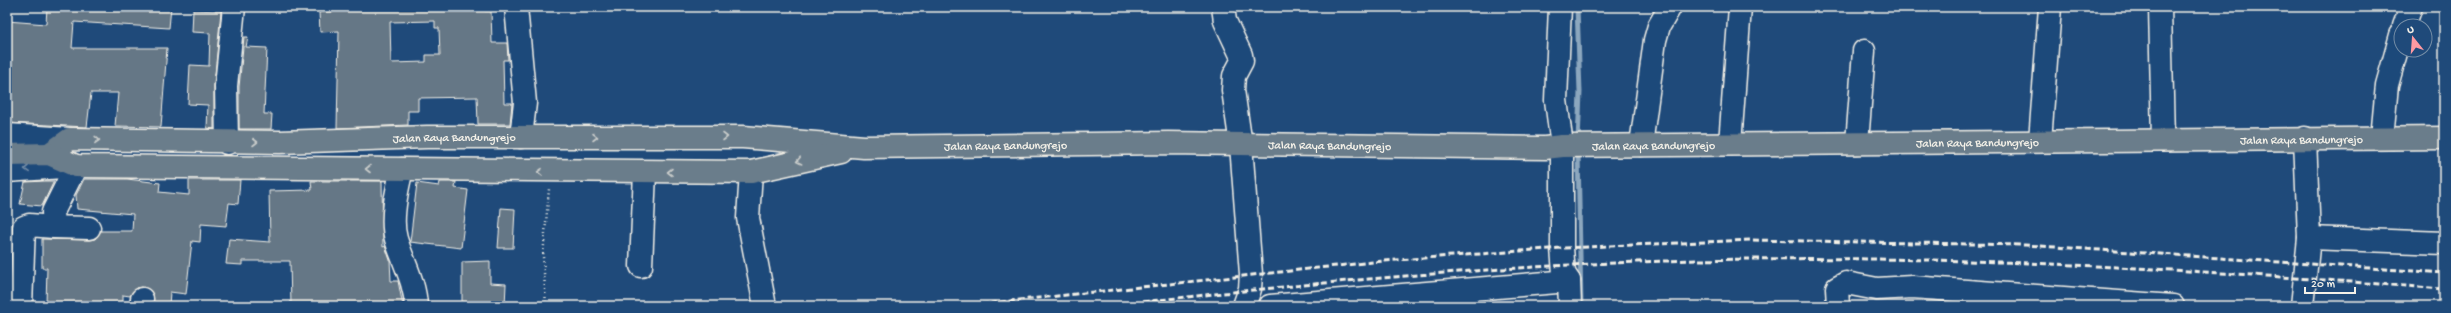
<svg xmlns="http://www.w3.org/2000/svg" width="2451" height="313" font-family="'Gochi Hand',sans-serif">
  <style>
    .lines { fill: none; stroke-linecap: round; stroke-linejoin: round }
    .stream { stroke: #8ca7be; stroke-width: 5 }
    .building { fill: #657786; stroke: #f4f1e8; fill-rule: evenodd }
    .minor-casing { stroke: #f4f1e8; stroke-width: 25 }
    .major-casing { stroke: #f4f1e8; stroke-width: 25 }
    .path { stroke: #f4f1e8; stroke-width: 2.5; stroke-dasharray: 1 3; stroke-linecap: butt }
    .minor { stroke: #1f4a7a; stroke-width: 22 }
    .major { stroke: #6b7d8b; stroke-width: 22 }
    .rail { stroke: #f4f1e8; stroke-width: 3; stroke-dasharray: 6 3; stroke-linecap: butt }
    .oneway { stroke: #cbcecc }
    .oneway2 { stroke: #748da6 }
    .labels { text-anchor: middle; stroke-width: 3; stroke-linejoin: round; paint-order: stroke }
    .street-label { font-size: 12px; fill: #f4f1e8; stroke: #1f4a7a }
  </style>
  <rect width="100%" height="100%" fill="#1f4a7a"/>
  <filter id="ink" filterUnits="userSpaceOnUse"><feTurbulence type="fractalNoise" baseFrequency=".025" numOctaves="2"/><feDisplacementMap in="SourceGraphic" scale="8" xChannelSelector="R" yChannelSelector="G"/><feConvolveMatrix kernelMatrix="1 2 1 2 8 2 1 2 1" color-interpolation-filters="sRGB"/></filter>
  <g filter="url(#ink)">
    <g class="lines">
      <g class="stream">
        <path d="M1577 7 1580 92 1578 141"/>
        <path d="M1578 151 1581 306"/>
      </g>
    </g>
    <g class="building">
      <path d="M47 7H171L169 28 74 22 72 48H167L161 127 115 126 118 93H91L87 127 7 123V21L46 24Z"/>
      <path d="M345 7H485V11H491L492 43H507L508 60H503L504 103H512L510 124H478L477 97 418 98V111H408V125L337 128 339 31 320 32 319 12 345 11ZM435 21V28H439L440 55H426V62L391 63 390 22Z"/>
      <path d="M193 10 221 11 214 85V129L207 128 208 105 188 104 190 65 209 66 210 33 192 32Z"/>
      <path d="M244 37H248L246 47 267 48 264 114H272L271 129H239V87Z"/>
      <path d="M84 179H127L160 183 159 192 189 195V180H240L238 204 229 203 226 226 201 224 200 242 192 241 186 294 170 292 169 306H154L153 294 143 287 137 288 130 296 123 295V306H60V304H46L47 268H42V239L89 240 95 239 101 231H132L133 214 77 209 76 195Z"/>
      <path d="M45 181H54L42 206 20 204 25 182Z"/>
      <path d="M311 181H382L383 247 385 246 390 260 391 281H398L403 306H291L290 261H242V265L226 264 229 239 270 242 269 191 312 190Z"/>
      <path d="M440 182H456L455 188 468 190 461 248 410 242 417 183 439 186Z"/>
      <path d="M501 208 515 209 513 248H498Z"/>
      <path d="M490 261V283L506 284 505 306H462V262Z"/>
    </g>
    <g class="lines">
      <defs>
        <g id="minor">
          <path d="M516 7 525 103 521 137"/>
          <path d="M1223 7 1225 21 1241 55 1242 61 1234 76 1233 90 1241 145 1251 274 1250 289 1244 306"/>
          <path d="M1560 7 1556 100 1562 146V248L1564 273 1569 281 1570 306"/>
          <path d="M2160 7 2163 140"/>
          <path d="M2404 26 2411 7"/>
          <path d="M7 135 70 139"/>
          <path d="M2382 138 2387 85 2401 35"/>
          <path d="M2040 141 2050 7"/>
          <path d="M227 143 226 86 234 7"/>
          <path d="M1857 143 1864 51"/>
          <path d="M1730 144 1740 7"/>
          <path d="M1641 145 1655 40 1659 26 1670 7"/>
          <path d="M402 169C397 189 390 219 396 239 403 262 415 282 416 306"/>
          <path d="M7 171 76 166 53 212 54 227 89 228"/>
          <path d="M751 172 748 218 765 306"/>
          <path d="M2309 238 2444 243"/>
          <path d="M641 266 645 172"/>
          <path d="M21 306 24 227 29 225 54 227"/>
          <path d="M141 306 142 299"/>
          <path d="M1270 306 1569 281"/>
          <path d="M1838 306 1837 288 1846 283 1877 289 1912 287 2173 306"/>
          <path d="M2302 306 2309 238 2305 138"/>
        </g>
        <g id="major">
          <path id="s1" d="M49 154 70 139 280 142 427 137H743L864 147 1168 143 1545 148 1562 146 2444 138"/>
          <path d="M7 155 49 154 76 166 751 172 841 152"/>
        </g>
      </defs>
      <use href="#minor" class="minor-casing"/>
      <use href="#major" class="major-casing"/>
      <path class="path" d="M546 306 543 256 549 189"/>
      <use href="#minor" class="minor"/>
      <use href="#major" class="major"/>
      <g class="rail">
        <path d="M964 306 1383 261 1562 248 1750 240 2025 245 2444 273"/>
        <path d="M1107 306C1321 281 1535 262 1751 259 1982 256 2214 271 2444 289"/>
      </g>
    </g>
    <defs><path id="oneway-chevron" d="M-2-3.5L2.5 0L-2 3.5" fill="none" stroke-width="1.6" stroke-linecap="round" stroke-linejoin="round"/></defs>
    <g class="oneway">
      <use href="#oneway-chevron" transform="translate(595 137)"/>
      <use href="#oneway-chevron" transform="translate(725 137)"/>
      <use href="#oneway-chevron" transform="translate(97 140) rotate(2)"/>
      <use href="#oneway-chevron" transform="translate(255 142)"/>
      <use href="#oneway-chevron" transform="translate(799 161) rotate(167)"/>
      <use href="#oneway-chevron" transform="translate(368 169) rotate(-180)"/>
      <use href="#oneway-chevron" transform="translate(540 172) rotate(-179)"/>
      <use href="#oneway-chevron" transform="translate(670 172) rotate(180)"/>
    </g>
    <use class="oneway2" href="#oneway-chevron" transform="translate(27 169) rotate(177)"/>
  </g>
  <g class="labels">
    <g class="street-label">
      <text dy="4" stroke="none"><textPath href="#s1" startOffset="410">Jalan Raya Bandungrejo</textPath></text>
      <text dy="4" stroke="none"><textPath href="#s1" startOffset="2258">Jalan Raya Bandungrejo</textPath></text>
      <text dy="4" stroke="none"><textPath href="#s1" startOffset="1934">Jalan Raya Bandungrejo</textPath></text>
      <text dy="4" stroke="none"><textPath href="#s1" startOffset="962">Jalan Raya Bandungrejo</textPath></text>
      <text dy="4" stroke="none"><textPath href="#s1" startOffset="1610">Jalan Raya Bandungrejo</textPath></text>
      <text dy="4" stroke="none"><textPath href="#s1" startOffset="1286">Jalan Raya Bandungrejo</textPath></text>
    </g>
  </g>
  <rect width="2451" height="313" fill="none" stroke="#1f4a7a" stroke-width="24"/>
  <rect x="12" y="12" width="2427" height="289" fill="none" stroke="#f4f1e8" stroke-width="1.5" filter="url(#ink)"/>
  <g transform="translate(2413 38) rotate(343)"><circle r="19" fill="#1f4a7a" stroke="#748da6"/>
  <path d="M0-3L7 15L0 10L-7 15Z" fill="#ff9aa2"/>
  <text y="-6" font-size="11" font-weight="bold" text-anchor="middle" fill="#f4f1e8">U</text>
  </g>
  <path d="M2305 287v6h50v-6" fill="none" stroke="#f4f1e8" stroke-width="2"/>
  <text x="2311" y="287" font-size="12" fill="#f4f1e8" stroke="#1f4a7a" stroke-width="3" paint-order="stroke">20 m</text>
</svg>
